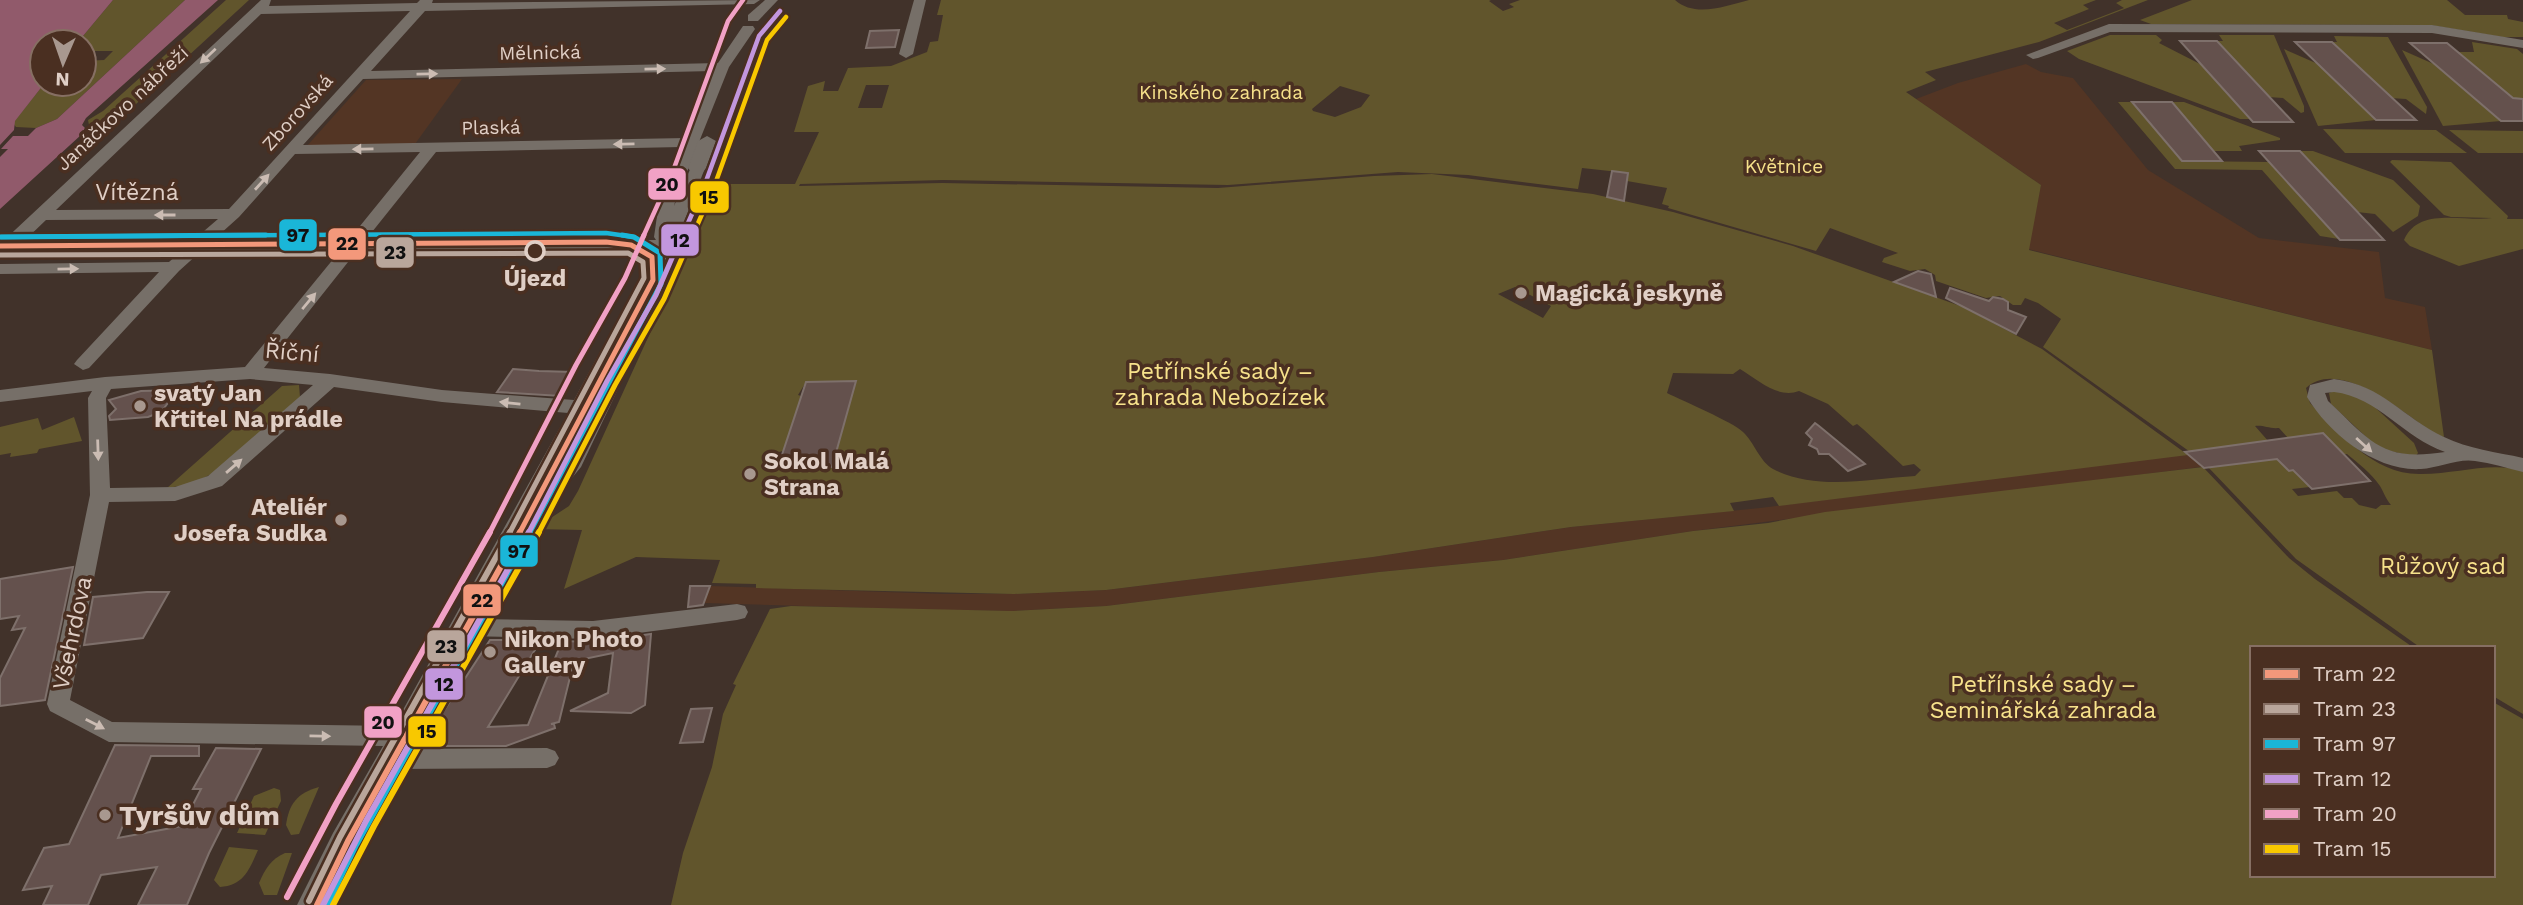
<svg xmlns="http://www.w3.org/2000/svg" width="2523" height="905" font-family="'Work Sans',sans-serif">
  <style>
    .built { fill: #533524 }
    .green { fill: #61552c; fill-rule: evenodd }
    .water { fill: #915a6b }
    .building { fill: #64514d; stroke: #7e706b; stroke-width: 2 }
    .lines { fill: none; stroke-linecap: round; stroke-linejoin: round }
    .minor { fill: #766f68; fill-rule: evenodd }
    .tertiary { fill: #766f68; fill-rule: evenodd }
    .tram-1-far1-casing { stroke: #4a2f21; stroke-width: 10 }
    .tram-1-casing { stroke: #4a2f21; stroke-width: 11 }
    .tram-2-far1-casing { stroke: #4a2f21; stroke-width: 10 }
    .tram-2-casing { stroke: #4a2f21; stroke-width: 11 }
    .tram-3-far2-casing { stroke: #4a2f21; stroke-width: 9 }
    .tram-3-far1-casing { stroke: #4a2f21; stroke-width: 10 }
    .tram-3-casing { stroke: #4a2f21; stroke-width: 11 }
    .tram-4-far2-casing { stroke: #4a2f21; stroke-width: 9 }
    .tram-4-far1-casing { stroke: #4a2f21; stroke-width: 10 }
    .tram-4-casing { stroke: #4a2f21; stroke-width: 11 }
    .tram-5-far2-casing { stroke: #4a2f21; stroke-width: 9 }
    .tram-5-far1-casing { stroke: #4a2f21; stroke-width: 10 }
    .tram-5-casing { stroke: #4a2f21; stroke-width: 11 }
    .tram-6-far2-casing { stroke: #4a2f21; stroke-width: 9 }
    .tram-6-far1-casing { stroke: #4a2f21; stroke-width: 10 }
    .tram-6-casing { stroke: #4a2f21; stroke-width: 11 }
    .tram-1-far1 { stroke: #f3987b; stroke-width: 5 }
    .tram-1 { stroke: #f3987b; stroke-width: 6 }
    .tram-2-far1 { stroke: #b9a69b; stroke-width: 5 }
    .tram-2 { stroke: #b9a69b; stroke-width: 6 }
    .tram-3-far2 { stroke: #1ab6d8; stroke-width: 4.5 }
    .tram-3-far1 { stroke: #1ab6d8; stroke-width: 5 }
    .tram-3 { stroke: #1ab6d8; stroke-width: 6 }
    .tram-4-far2 { stroke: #c296dd; stroke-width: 4.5 }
    .tram-4-far1 { stroke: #c296dd; stroke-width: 5 }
    .tram-4 { stroke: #c296dd; stroke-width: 6 }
    .tram-5-far2 { stroke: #f1a1c5; stroke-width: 4.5 }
    .tram-5-far1 { stroke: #f1a1c5; stroke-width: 5 }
    .tram-5 { stroke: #f1a1c5; stroke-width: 6 }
    .tram-6-far2 { stroke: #f8c800; stroke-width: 4.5 }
    .tram-6-far1 { stroke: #f8c800; stroke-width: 5 }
    .tram-6 { stroke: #f8c800; stroke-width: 6 }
    .oneway { fill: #cbbcb3 }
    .stop-dot { fill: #4a2f21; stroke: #e0cfc6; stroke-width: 3.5 }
    .poi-dot { fill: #a8988f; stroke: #4a2f21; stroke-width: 2.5 }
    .labels { text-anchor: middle; stroke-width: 7; stroke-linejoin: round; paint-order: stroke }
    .far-street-label { font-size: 19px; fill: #e0cfc6; stroke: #4a2f21 }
    .far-park-label { font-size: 19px; fill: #f7e28b; stroke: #4a2f21 }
    .street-label { font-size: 23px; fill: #e0cfc6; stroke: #4a2f21 }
    .stop-label { font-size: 23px; font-weight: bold; fill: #e0cfc6; stroke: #4a2f21 }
    .poi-label { font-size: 23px; font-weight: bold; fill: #e0cfc6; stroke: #4a2f21; text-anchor: start }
    .park-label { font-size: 23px; fill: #f7e28b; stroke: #4a2f21 }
    .near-poi-label { font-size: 28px; font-weight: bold; fill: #e0cfc6; stroke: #4a2f21; text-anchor: start }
    .line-badge { stroke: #4a2f21; stroke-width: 2.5 }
    .pale-badge-label { font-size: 19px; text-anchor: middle; font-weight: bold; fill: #111 }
  </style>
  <rect width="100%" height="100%" fill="#41322a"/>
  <g class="built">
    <path d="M2026 64 2041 72 2073 78 2148 170 2259 238 2379 252 2385 298 2425 307 2432 350 2028 249 2041 185 1916 99 1958 83Z"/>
    <path d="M462 79 415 144 306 147 366 80Z"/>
    <path d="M2275 443 2288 456 1693 531 1503 560 1379 572 1106 606 1012 611 939 610 704 603 710 586 944 594H1014L1106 590 1373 557 1571 527 1760 508Z"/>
  </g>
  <g class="green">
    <path d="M113 0H185L57 119 36 128 16 127 13 123 44 84H84V61L104 60 113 51H84V42H78Z"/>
    <path d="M226 0H249L111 127 89 125 88 120 103 111Z"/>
    <path d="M941 0H1491L1489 1 1503 11 1514 7 1509 4 1520 0H1675C1695 18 1726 6 1749 0H2096L2083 5 2089 9 2054 23 2067 30 2124 8 2116 3 2122 0H2148L2039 42 1925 72 1936 80 1906 92 2041 185 2029 250 2432 350 2444 437 2435 434C2406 415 2340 356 2306 388L2310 403C2341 433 2373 475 2421 474 2458 474 2485 462 2523 470V714L2493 696V648H2421L2296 559 2208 467 2282 458 2281 463 2289 471 2293 470 2310 487 2292 489 2298 496 2337 491 2344 498H2352L2359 505 2376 509 2381 505H2391C2386 499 2384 493 2380 486 2371 473 2358 463 2347 454L2340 455 2337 452 2341 451 2323 433 2288 438 2279 428C2269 429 2264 425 2255 426L2269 442 2193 454 2043 347 2061 319 2038 303 2025 298 2021 305H2013L2000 296 1986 298 1936 281 1935 275 1925 269 1910 271 1882 262 1884 258 1898 253 1830 228 1816 251 1668 208 1669 206 1662 204 1667 188 1627 181 1628 173 1582 168 1578 189 1468 175 1398 172 1228 185 943 180 800 184 799 186 942 183 1218 188 1374 176 1432 174 1593 194 1673 212 1793 246 1963 307 2042 349 2188 455 1779 506 1773 497 1730 503 1734 511 1571 527 1373 557 1106 590 1014 594 756 588V584L712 583 720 560 636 557 564 589 582 530 534 529 569 506 578 491 718 184H795L819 132H794L808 86 825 81 823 91H838L848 68 891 66 927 52 930 42 938 41 943 15H937ZM866 85H889L882 108H858ZM1340 86 1370 95 1361 107 1335 117 1313 111 1312 109ZM1515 287 1551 306 1543 318 1498 294ZM1740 369C1758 380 1778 399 1799 391L1828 404 1853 426 1857 424 1863 429 1903 466 1914 464 1921 470 1915 476C1870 479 1815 491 1773 469 1760 462 1754 442 1743 432 1733 422 1683 401 1667 393L1673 373 1733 374ZM855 381 832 467H778L780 460H776L779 452 783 451 787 444 801 396 798 395 806 382Z"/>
    <path d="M2192 0H2447L2465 15H2507L2508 19 2523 22V37H2502L2430 25 2151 24 2140 20Z"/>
    <path d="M2110 35H2156L2162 40 2159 43 2200 64 2251 119H2240L2079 59 2067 51Z"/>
    <path d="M2219 35H2274L2304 106V112L2301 113 2283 98 2268 97 2217 41H2223Z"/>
    <path d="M2334 36 2388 37 2427 107 2426 114 2406 99 2390 98 2332 42H2337Z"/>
    <path d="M2472 42 2517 49 2523 54V99L2513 98 2458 52H2474Z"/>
    <path d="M2284 49 2318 64 2376 120 2318 126Z"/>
    <path d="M2402 50 2436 65 2501 121 2443 126Z"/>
    <path d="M2118 102H2133L2182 161 2269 162 2339 239 2320 236 2262 170 2175 169Z"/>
    <path d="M2172 102H2184L2280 138V140L2239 146 2242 151H2213Z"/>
    <path d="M2323 129 2436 130 2467 153H2345Z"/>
    <path d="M2449 130 2523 131V153H2478Z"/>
    <path d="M2300 151H2313L2393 180 2420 206 2418 216 2393 232 2375 214 2357 212Z"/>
    <path d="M2392 160 2451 162 2508 216 2507 219H2523V249L2459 266 2410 246 2404 240C2418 206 2464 222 2492 218L2451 217 2444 215 2390 162Z"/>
    <path d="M299 385 300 397C261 433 224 483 167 488L282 386Z"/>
    <path d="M2337 390 2368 401 2414 443 2418 453 2415 457 2378 448 2331 404 2329 393Z"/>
    <path d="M74 417 82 441 39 449 37 453 10 457 11 453 0 455V427L38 418 42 430Z"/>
    <path d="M2203 467 2289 558 2315 579 2414 648H2252V875H2493V702L2523 719V905H671L683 853 712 767 723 714 736 685 733 684 770 609 791 606 1012 611 1106 606 1379 572 1503 560 1693 531 1768 523 1825 512Z"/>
    <path d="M319 787 299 834 291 835 286 825C289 804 297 793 319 787Z"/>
    <path d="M274 788 280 790 281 801 265 835 237 833 254 796Z"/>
    <path d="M229 847 258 850C250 868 244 886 220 887L214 880Z"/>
    <path d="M285 853H292L277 895H264L259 883C265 869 271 859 285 853Z"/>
  </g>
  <g class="water">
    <path d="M0 0H113L78 42H42V84H44L15 121 14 130 0 145Z"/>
    <path d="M185 0H218L86 118 82 125 85 128 81 135 0 209V157L8 149H1L13 136H28L36 128 57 119Z"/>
  </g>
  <g class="building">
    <path d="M899 30 895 47 866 48 870 31Z"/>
    <path d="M2180 41H2217L2293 122H2253Z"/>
    <path d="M2295 42H2332L2416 120H2376Z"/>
    <path d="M2410 43H2447L2513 98 2523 99V121H2501Z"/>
    <path d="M2132 102H2172L2222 161H2182Z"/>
    <path d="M2259 151H2300L2384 240H2340Z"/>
    <path d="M1612 171 1628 173 1624 201 1607 197Z"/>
    <path d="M1918 271 1931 274 1936 297 1894 282Z"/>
    <path d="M1950 288 1989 301 1993 297 2003 299 2008 302V310L2026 317 2016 334 1946 298Z"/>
    <path d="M513 369 539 371 573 372 561 396 497 392Z"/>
    <path d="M856 381 832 467H778L806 382Z"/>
    <path d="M178 390 161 412 148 417 110 420 109 416 116 409 109 400 141 391Z"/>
    <path d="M1815 423 1819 426 1865 464 1848 471 1829 454H1819L1817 449 1809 445 1812 439 1806 433Z"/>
    <path d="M2323 433 2370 481 2312 489 2293 470 2289 471 2277 459 2204 468 2185 452Z"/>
    <path d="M73 567 45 700 0 706V678L25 628 12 630 19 616 0 619V579Z"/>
    <path d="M690 586H710L703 605 688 607Z"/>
    <path d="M147 592H169L143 638 84 645 93 597Z"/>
    <path d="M651 634 645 705 631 713 570 711 608 693 613 653 574 661 559 722 551 724H554L555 728 506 746H421L490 640H541L488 727 528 725 562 641 593 642Z"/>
    <path d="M712 708 703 742 680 743 691 709Z"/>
    <path d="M115 745 199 746V756H151L118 838 182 826 201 789H193L216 748 261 749 209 853 187 905H138L157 867 101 875 88 905H43L52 886 23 890 44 848 69 844Z"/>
  </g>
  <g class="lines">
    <g class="minor">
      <path d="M261 0H271L269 6 417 3 420 0H433L432 3 760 0 754 4 425 11 371 71 718 63 743 26H753L755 29 729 67 675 202 674 206 692 165H702L705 168 684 222 645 301 651 306 639 345 581 467 535 523 527 525 477 619 593 621 737 604 745 606 748 612 745 618 737 620 593 639 468 636 406 749 547 748 555 751 559 758 555 765 547 768 395 769 323 905H297L333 833 383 746 109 742 50 711 47 704 90 495 88 398 92 391 0 402V390L105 377 245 367 339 252 199 253 179 271 89 368 83 370 74 364 77 360 159 272 0 274V264L169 262 179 253 11 254 0 256V244ZM410 11 229 209 56 210 261 14ZM713 71 686 138 303 145 363 79ZM682 147 659 202 654 237 656 240 364 242 436 152ZM420 152 347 242 210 243 239 217 295 154ZM218 219 190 243 21 244 46 220ZM655 250 574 400 442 390 330 374 264 368 356 252ZM606 375 563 463 554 474ZM250 379 313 385 208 476 175 487 110 488 106 398 111 389ZM334 387 442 402 568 413 394 726 112 722 70 700 109 502 175 501 222 486Z"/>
      <path d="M765 0H778L758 21H748V15Z"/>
      <path d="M914 0H926L913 54 906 58 899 54Z"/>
      <path d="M2109 24 2432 25 2523 40V48L2432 33 2110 32 2038 58 2033 59 2026 55Z"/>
      <path d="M2334 379C2383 385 2403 418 2444 437 2468 449 2497 452 2523 458V472C2507 468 2491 463 2475 461 2459 458 2438 468 2421 469 2377 472 2329 434 2307 397L2310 385ZM2334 392C2378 397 2404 438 2445 452 2381 462 2371 441 2328 401L2325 393Z"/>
    </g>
    <path class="tertiary" d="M707 136 716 141 706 168 703 172H691L688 168 698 141Z"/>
    <defs>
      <path id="tram-1-far1" d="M0 246 606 242 631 245 652 257 653 280 519 534"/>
      <path id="tram-1" d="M317 905 348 841 520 532"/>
      <path id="tram-2-far1" d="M0 255 628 253 643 262 644 278 509 534"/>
      <path id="tram-2" d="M309 901 340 837 510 532"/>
      <path id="tram-3-far2" d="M1 237 606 233 634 237"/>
      <g id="tram-3-far1">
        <path d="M0 237 266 235"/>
        <path d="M529 534 661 284 660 253 634 237 622 235"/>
      </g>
      <path id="tram-3" d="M327 905 356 845 530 532"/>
      <path id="tram-4-far2" d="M682 237 705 184 759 36 780 11"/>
      <path id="tram-4-far1" d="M528 534 607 381 656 295 682 235"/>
      <path id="tram-4" d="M323 905 366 821 529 532"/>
      <path id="tram-5-far2" d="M643 237 673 171 728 21 743 0"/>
      <path id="tram-5-far1" d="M489 534 576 365 625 278 644 235"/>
      <path id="tram-5" d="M287 897 336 804 490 532"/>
      <path id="tram-6-far2" d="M692 237 714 187 767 40 786 17"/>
      <path id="tram-6-far1" d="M538 534 615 385 664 299 692 235"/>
      <path id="tram-6" d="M333 905 374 826 539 532"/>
    </defs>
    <use href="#tram-1-far1" class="tram-1-far1-casing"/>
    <use href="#tram-1" class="tram-1-casing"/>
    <use href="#tram-2-far1" class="tram-2-far1-casing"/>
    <use href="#tram-2" class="tram-2-casing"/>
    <use href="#tram-3-far2" class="tram-3-far2-casing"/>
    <use href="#tram-3-far1" class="tram-3-far1-casing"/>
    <use href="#tram-3" class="tram-3-casing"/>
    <use href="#tram-4-far2" class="tram-4-far2-casing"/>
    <use href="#tram-4-far1" class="tram-4-far1-casing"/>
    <use href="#tram-4" class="tram-4-casing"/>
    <use href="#tram-5-far2" class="tram-5-far2-casing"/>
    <use href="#tram-5-far1" class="tram-5-far1-casing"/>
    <use href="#tram-5" class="tram-5-casing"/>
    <use href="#tram-6-far2" class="tram-6-far2-casing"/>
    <use href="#tram-6-far1" class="tram-6-far1-casing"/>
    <use href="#tram-6" class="tram-6-casing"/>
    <use href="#tram-1-far1" class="tram-1-far1"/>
    <use href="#tram-1" class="tram-1"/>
    <use href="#tram-2-far1" class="tram-2-far1"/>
    <use href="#tram-2" class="tram-2"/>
    <use href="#tram-3-far2" class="tram-3-far2"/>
    <use href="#tram-3-far1" class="tram-3-far1"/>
    <use href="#tram-3" class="tram-3"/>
    <use href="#tram-4-far2" class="tram-4-far2"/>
    <use href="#tram-4-far1" class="tram-4-far1"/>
    <use href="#tram-4" class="tram-4"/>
    <use href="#tram-5-far2" class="tram-5-far2"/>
    <use href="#tram-5-far1" class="tram-5-far1"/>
    <use href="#tram-5" class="tram-5"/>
    <use href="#tram-6-far2" class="tram-6-far2"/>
    <use href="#tram-6-far1" class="tram-6-far1"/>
    <use href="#tram-6" class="tram-6"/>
  </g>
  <defs><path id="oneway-solid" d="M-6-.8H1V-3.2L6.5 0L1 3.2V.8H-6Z" transform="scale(1.75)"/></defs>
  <g class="oneway">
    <use href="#oneway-solid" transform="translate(208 56) rotate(137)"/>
    <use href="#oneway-solid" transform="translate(655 69) rotate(-1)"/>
    <use href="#oneway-solid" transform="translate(427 74) rotate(-1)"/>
    <use href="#oneway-solid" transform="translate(624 144) rotate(179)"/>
    <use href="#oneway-solid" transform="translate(363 149) rotate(179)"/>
    <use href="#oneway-solid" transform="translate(262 182) rotate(-48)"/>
    <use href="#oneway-solid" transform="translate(165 215) rotate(180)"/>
    <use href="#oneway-solid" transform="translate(68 269) rotate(-1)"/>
    <use href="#oneway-solid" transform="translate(309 301) rotate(-50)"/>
    <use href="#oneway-solid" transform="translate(510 403) rotate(-174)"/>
    <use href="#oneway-solid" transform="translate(2364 445) rotate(42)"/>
    <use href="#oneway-solid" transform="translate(98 450) rotate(88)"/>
    <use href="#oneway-solid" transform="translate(234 466) rotate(-41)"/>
    <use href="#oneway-solid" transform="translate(95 724) rotate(27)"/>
    <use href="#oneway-solid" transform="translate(320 736) rotate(1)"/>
  </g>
  <circle class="stop-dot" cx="535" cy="251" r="9"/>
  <g class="poi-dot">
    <circle cx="1521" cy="293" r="7"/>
    <circle cx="140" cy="406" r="7"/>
    <circle cx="750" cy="474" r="7"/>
    <circle cx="341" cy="520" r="7"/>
    <circle cx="490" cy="652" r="7"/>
    <circle cx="105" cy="815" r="7"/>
  </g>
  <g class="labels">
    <g class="far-street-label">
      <text transform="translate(540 52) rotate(-1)" y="7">Mělnická</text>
      <text transform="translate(122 108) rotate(-43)" y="7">Janáčkovo nábřeží</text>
      <text transform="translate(297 112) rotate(-48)" y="7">Zborovská</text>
      <text transform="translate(491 127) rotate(-1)" y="7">Plaská</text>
    </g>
    <g class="far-park-label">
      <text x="1221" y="99">Kinského zahrada</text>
      <text x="1784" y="173">Květnice</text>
    </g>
    <g class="street-label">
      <text x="137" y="200">Vítězná</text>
      <text transform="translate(292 352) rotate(5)" y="8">Říční</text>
      <text transform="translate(72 633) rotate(-78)" y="8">Všehrdova</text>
    </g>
    <g class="stop-label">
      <text x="535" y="286">Újezd</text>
    </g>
    <g class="poi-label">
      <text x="1535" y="301">Magická jeskyně</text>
      <text x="154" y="401">svatý Jan<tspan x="154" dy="26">Křtitel Na prádle</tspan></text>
      <text x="764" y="469">Sokol Malá<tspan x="764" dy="26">Strana</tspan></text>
      <text x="327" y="515" text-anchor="end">Ateliér<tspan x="327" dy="26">Josefa Sudka</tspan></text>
      <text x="504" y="647">Nikon Photo<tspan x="504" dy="26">Gallery</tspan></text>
    </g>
    <g class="park-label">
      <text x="1220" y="379">Petřínské sady –<tspan x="1220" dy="26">zahrada Nebozízek</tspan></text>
      <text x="2443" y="574">Růžový sad</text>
      <text x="2043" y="692">Petřínské sady –<tspan x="2043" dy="26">Seminářská zahrada</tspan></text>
    </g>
    <g class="near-poi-label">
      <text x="119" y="825">Tyršův dům</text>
    </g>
  </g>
  <g class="line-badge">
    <rect x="647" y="167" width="40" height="34" rx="7" fill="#f1a1c5"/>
    <rect x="689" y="180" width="41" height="34" rx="7" fill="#f8c800"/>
    <rect x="278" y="218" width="40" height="34" rx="7" fill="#1ab6d8"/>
    <rect x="660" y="223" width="40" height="34" rx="7" fill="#c296dd"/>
    <rect x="327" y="227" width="40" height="34" rx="7" fill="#f3987b"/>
    <rect x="375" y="236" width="40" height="33" rx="7" fill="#b9a69b"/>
    <rect x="499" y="534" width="40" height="34" rx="7" fill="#1ab6d8"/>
    <rect x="462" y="583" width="40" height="34" rx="7" fill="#f3987b"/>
    <rect x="426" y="629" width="40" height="34" rx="7" fill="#b9a69b"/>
    <rect x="424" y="667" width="40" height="34" rx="7" fill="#c296dd"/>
    <rect x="363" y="705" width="40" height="34" rx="7" fill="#f1a1c5"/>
    <rect x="407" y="715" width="40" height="33" rx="7" fill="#f8c800"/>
  </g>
  <g class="pale-badge-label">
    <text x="667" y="191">20</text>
    <text x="709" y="204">15</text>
    <text x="298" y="242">97</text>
    <text x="680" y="247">12</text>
    <text x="347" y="250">22</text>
    <text x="395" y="259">23</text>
    <text x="519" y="558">97</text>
    <text x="482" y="607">22</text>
    <text x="446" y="653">23</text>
    <text x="444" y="691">12</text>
    <text x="383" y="729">20</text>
    <text x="427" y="738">15</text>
  </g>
  <rect x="2250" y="646" width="245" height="231" fill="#4a2f21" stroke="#866f63" stroke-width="2"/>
  <rect x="2264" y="669" width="35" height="10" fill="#f3987b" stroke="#866f63" stroke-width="2"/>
  <text x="2313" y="681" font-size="21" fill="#e0cfc6">Tram 22</text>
  <rect x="2264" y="704" width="35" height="10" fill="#b9a69b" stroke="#866f63" stroke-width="2"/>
  <text x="2313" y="716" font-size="21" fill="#e0cfc6">Tram 23</text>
  <rect x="2264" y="739" width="35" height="10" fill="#1ab6d8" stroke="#866f63" stroke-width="2"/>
  <text x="2313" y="751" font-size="21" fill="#e0cfc6">Tram 97</text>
  <rect x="2264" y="774" width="35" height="10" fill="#c296dd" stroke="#866f63" stroke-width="2"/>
  <text x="2313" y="786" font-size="21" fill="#e0cfc6">Tram 12</text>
  <rect x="2264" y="809" width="35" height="10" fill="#f1a1c5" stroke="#866f63" stroke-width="2"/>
  <text x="2313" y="821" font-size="21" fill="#e0cfc6">Tram 20</text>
  <rect x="2264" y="844" width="35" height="10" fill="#f8c800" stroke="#866f63" stroke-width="2"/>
  <text x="2313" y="856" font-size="21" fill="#e0cfc6">Tram 15</text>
  <g transform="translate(63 63) rotate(182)"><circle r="33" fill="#4a2f21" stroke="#866f63" stroke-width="2"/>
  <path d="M0-5L12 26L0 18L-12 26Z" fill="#a8988f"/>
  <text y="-10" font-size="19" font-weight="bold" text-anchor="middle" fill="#e0cfc6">N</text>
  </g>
</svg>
